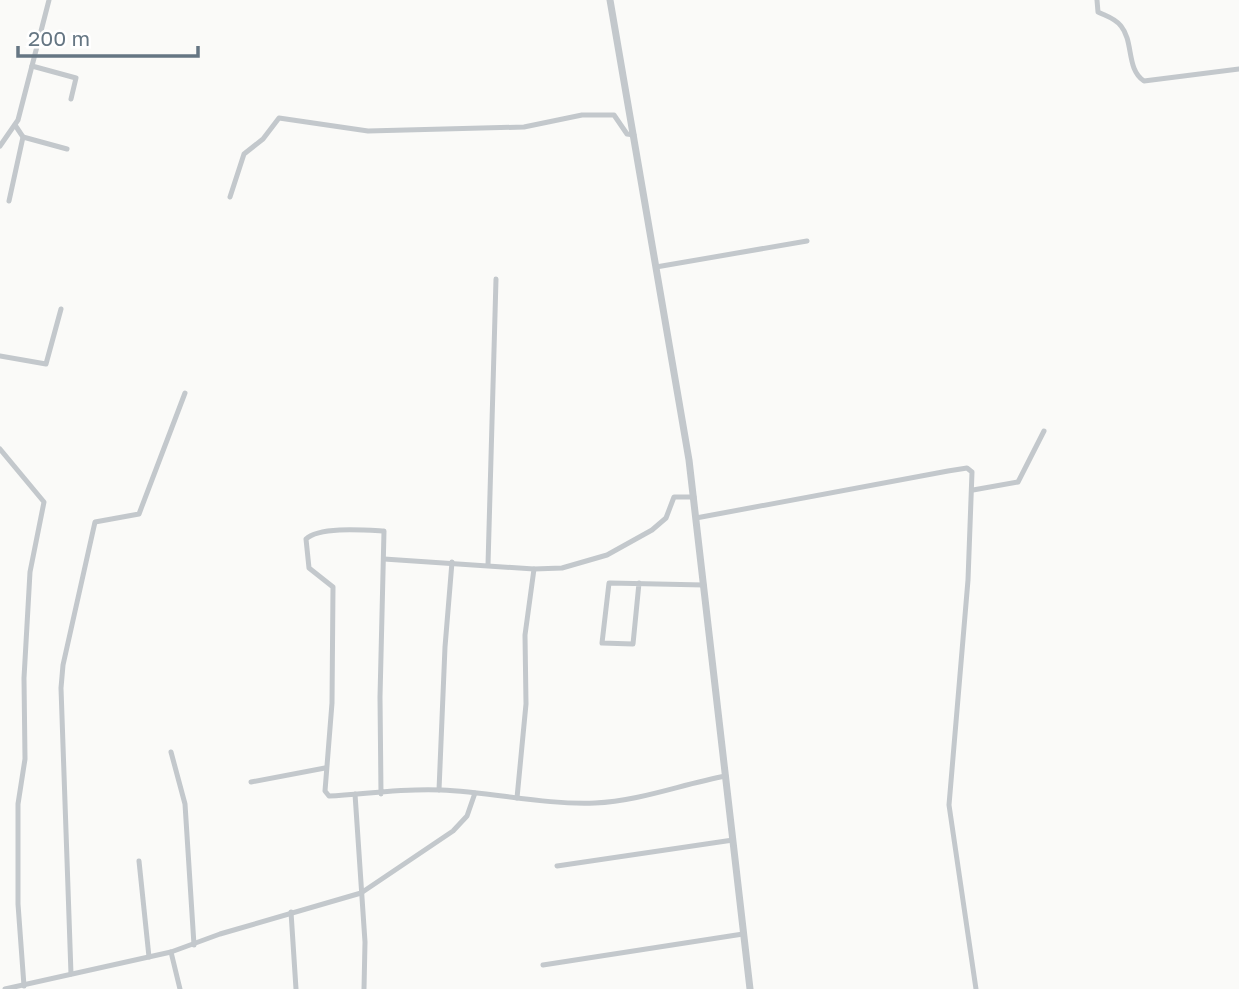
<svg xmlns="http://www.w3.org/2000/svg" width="1239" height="989" font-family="'Golos Text',sans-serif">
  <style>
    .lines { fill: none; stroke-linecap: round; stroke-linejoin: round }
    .minor { stroke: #c3c8cc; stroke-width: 5 }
    .tertiary { stroke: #c3c8cc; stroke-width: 7 }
  </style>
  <rect width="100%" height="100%" fill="#fafaf8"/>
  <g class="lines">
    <g class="minor">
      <path d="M1097 0 1098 12C1106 16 1115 18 1121 26 1134 42 1126 69 1144 81L1239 69"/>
      <path d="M32 66 76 78 71 99"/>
      <path d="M23 137 67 149"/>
      <path d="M0 146 18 120 49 0"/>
      <path d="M230 197 244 154 263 139 279 118 368 131 524 127 582 115H614L627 134 634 135"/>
      <path d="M9 201 23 137 15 125"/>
      <path d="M656 267 807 241"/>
      <path d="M0 356 46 364 61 309"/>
      <path d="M0 449 44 502 30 572 24 678 25 759 18 804V904L24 986"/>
      <path d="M973 490 1018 482 1044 431"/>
      <path d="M696 518 948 471 967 468 972 472 968 580 949 805 976 989"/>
      <path d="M384 559 534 569 562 568 607 555 652 530 666 518 674 497H694"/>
      <path d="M488 565 496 279"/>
      <path d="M639 583 633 644 602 643 609 583H610L704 585"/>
      <path d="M171 752 185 804 194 945"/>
      <path d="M251 782 325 768"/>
      <path d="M439 790 445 647 452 562"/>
      <path d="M355 794 365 942 364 989"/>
      <path d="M381 794 380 697 384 531C366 530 319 526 306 539L309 568 333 587 332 703 325 791 329 796C366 794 404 788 441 790 493 792 543 805 595 803 640 801 682 784 726 776"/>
      <path d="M517 798 526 704 525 635 534 569"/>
      <path d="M139 861 149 957"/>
      <path d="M557 866 733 840"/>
      <path d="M291 912 296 989"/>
      <path d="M171 952 180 989"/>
      <path d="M543 965 743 934"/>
      <path d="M71 974 61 688 63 665 95 522 139 514 185 393"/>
      <path d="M5 989 171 952 220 934 361 893 453 831 467 816 475 793"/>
    </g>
    <path class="tertiary" d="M610 0 689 460 750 989"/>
  </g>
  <path d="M18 46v10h180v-10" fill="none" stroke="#657683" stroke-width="3.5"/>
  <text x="28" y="46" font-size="21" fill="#657683" stroke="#ffffff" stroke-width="5" paint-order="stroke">200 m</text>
</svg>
